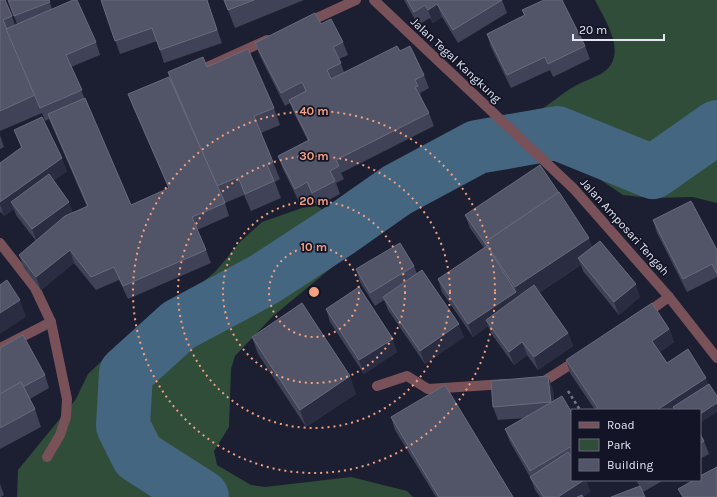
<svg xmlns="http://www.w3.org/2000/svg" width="717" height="497" font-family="Karla,sans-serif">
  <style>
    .green { fill: #304d39 }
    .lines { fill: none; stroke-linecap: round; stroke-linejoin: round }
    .river { stroke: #446681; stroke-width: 54 }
    .path { stroke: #777989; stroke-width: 2.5; stroke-dasharray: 3 3; stroke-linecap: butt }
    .minor { stroke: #785159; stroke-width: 10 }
    .wall { fill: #404357 }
    .shaded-wall { fill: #2a2d41 }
    .building { fill: #525567; stroke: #686b7d }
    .ring { fill: none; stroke: #f2a080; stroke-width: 2; stroke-dasharray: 2 4 }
    .labels { text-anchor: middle; stroke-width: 3.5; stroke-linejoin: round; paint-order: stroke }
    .street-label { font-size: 12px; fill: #e3e5f2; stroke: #131527 }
    .centre { fill: #f2a080; stroke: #131527; stroke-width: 2 }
    .ring-label { font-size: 12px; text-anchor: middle; font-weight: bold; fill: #f2a080; stroke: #131527; stroke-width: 3.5; stroke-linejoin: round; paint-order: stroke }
  </style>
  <rect width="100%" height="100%" fill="#1c1f31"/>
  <g class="green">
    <path d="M595 0H717V203L693 197 651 198 623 195 580 166 538 126 537 112C551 104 562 93 575 86 584 81 593 78 601 74 630 57 606 22 595 0Z"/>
    <path d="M317 206 328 213 349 240 347 255 273 316 235 356 231 369 229 427 214 451 217 465 251 485 265 487 351 477 407 491 413 497H17L18 470 76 399 88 374 150 315 188 294 215 272 241 241 262 222 302 208Z"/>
  </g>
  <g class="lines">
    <path class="river" d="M202 497 138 456 123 426 126 373 179 325 263 280 340 230 397 190 477 147 557 133 653 172 717 127"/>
    <path class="path" d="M568 391 580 410"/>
    <g class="minor">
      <path d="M374 0 574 189 669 297 717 358"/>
      <path d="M306 23 356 0"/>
      <path d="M205 68 267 40"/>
      <path d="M0 243 35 288 51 322 67 399 66 417 60 435 47 457"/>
      <path d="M645 314 669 297"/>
      <path d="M0 348 51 322"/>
      <path d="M538 385 579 359"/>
      <path d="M377 386 407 376 428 389 505 384"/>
    </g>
  </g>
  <g class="wall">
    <path d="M0 0 12 16 15 25 17 24 8 0H49L52 9 96 42 100 55 71 67 131 205 169 189 133 107 128 94 207 67 274 108 280 125 261 133 273 162 280 179 275 182 281 198 251 211 244 195 225 203 229 216 197 230 206 250 211 263 128 299 119 280 96 290 74 263 41 290 24 268 19 255 36 241 16 215 14 209 4 216 1 212 0 213V163L21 148 14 130 67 171 53 181 73 213 87 207 49 119 45 121 42 113 0 131Z"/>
    <path d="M101 0H207L222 43 164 63 157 41 120 54Z"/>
    <path d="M224 0H304L235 28Z"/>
    <path d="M404 0H502L507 13 458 43 442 17 433 23 430 18 418 25Z"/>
    <path d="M522 10 585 46 590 59 553 77 550 70 511 88 491 47 487 34 524 15Z"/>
    <path d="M321 24 343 42 348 55 339 59 344 72 400 51 424 75 429 88 420 93 422 99 429 113 434 126 341 173 344 179 336 183 340 194 317 206 311 195 299 202 283 169 278 156 308 141 294 113 290 103 285 106 260 56 255 43Z"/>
    <path d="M0 135 4 147 0 149Z"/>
    <path d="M465 215 593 247 640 297 619 315 583 271 581 265 539 293 568 333 573 346 538 370 527 355 514 365 491 333 488 326 473 337 442 292 438 279 484 248 470 228Z"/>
    <path d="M653 220 717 250V277L687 292 657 233Z"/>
    <path d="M414 266 417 274 464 337 425 364 388 310 384 300 375 306 360 282 356 269Z"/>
    <path d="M326 309 397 352 364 374 330 322Z"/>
    <path d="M669 329 674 342 660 352 700 410H595L570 373 566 360Z"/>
    <path d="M252 337 356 394 306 427 258 354Z"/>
    <path d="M0 348 45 375 49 388 30 399 35 409 41 427 0 449Z"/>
    <path d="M553 389 554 401 572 413V480H586L590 492 583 497H540L535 490 530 477 510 442 505 429 525 418 498 420 493 407Z"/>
    <path d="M391 417 513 497H436L395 430Z"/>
    <path d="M700 434 704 441 709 454 700 459Z"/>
    <path d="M636 480H664L643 492Z"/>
    <path d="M0 484 4 495 1 497H0Z"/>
  </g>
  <g class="shaded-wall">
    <path d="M437 4 442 17 433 23 428 10Z"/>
    <path d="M62 158 67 171 16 208 11 202 14 209 4 216 0 204V202Z"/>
    <path d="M69 202 74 215 37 242 32 229Z"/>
    <path d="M589 238 596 256 578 258 581 265 490 325 486 320 488 326 473 337 468 324 516 292 515 287Z"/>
    <path d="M70 250 74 263 41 290 36 277Z"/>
    <path d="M636 284 640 297 619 315 614 302Z"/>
    <path d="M20 300 26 317 0 334V313Z"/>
    <path d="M459 324 464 337 425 364 420 351Z"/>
    <path d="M669 329 674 342 657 354 652 341Z"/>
    <path d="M568 333 573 346 538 370 534 357Z"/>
    <path d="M393 339 397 352 364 374 359 360Z"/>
    <path d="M522 342 527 355 514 365 509 352Z"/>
    <path d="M350 376 356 394 306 427 300 410Z"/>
    <path d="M548 376 553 389 555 415 551 402Z"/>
    <path d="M706 378 711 391 673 407 674 410H657Z"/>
    <path d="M717 403V412L700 423V414Z"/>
    <path d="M584 480H586L590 492 583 497H558Z"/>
  </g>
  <g class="building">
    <path d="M0 0H5L12 16 3 20 35 95 0 111Z"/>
    <path d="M8 0H49L50 2 14 16Z"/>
    <path d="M73 0H77L96 42 66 55 82 90 40 108 6 29Z"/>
    <path d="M101 0H207L217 30 160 50 152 28 115 41Z"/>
    <path d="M224 0H254L228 10Z"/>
    <path d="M407 0H502L453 30 437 4 428 10 425 5 414 12Z"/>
    <path d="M544 0H562L585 46 548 64 545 57 507 75 487 34 525 15 522 10Z"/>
    <path d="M315 13 321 24 331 19 343 42 333 47 341 63 327 70 331 79 397 46 400 51 410 46 424 75 415 80 418 86 415 87 429 113 336 160 339 166 330 171 335 181 312 193 307 182 295 189 278 156 309 140 289 100 306 91 302 82 281 93 255 43Z"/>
    <path d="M248 49 274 108 254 116 273 162 267 165 274 181 245 194 238 177 217 186 168 72 203 57 207 67Z"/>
    <path d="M169 77 225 203 192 217 206 250 123 286 114 267 91 277 70 250 36 277 19 255 65 216 88 206 48 114 85 98 131 205 169 188 128 94Z"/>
    <path d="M42 117 62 158 0 202V163L22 147 14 130Z"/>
    <path d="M540 165 559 193 485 242 487 246 465 215Z"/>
    <path d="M49 174 69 202 32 229 11 202Z"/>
    <path d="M559 192 589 238 515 287 485 242Z"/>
    <path d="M691 201 717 250V274L712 264 683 279 653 220Z"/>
    <path d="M600 241 636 284 614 302 578 258Z"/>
    <path d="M400 243 414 266 370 293 356 269Z"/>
    <path d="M487 246 516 292 468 324 438 279Z"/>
    <path d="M422 270 459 324 420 351 383 297Z"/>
    <path d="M7 280 20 300 0 313V285Z"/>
    <path d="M534 285 568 333 534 357 522 342 509 352 486 320Z"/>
    <path d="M359 287 393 339 359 360 326 309Z"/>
    <path d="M302 303 350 376 300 410 252 337Z"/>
    <path d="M652 303 669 329 652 341 667 363 688 349 706 378 657 410H596L598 408 566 360Z"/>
    <path d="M23 335 45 375 23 387 21 382 0 394V348Z"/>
    <path d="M548 376 551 402 493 407 491 381Z"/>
    <path d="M21 382 35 409 0 428V394Z"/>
    <path d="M709 384 717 396V403L700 414V410H675L673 407Z"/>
    <path d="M445 385 513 497H439L391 417Z"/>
    <path d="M562 396 572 413V446L530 471 505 429Z"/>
    <path d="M700 434 704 441 700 444Z"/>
    <path d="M568 452 572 458V480H584L558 497H544L530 477Z"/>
    <path d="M717 467V497H683L678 489 694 480H700V476Z"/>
    <path d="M640 486 645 497H611Z"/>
    <path d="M582 495 583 497H577Z"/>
  </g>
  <g class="ring">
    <circle cx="314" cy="292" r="45"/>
    <circle cx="314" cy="292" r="91"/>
    <circle cx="314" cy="292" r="136"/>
    <circle cx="314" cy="292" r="181"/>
  </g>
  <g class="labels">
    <g class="street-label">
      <text transform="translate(456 60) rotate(43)" y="4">Jalan Tegal Kangkung</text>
      <text transform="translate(625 227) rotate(48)" y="4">Jalan Amposari Tengah</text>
    </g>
  </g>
  <circle cx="314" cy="292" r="6" class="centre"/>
  <g class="ring-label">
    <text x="314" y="115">40 m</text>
    <text x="314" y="160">30 m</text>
    <text x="314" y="205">20 m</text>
    <text x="314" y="251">10 m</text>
  </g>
  <rect x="571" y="409" width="130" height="72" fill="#131527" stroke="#666878"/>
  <rect x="579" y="422" width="20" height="6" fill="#785159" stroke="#666878"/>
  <text x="607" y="429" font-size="12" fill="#e3e5f2">Road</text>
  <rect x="579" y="439" width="20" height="12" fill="#304d39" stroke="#666878"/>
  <text x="607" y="449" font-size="12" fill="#e3e5f2">Park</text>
  <rect x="579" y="459" width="20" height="12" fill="#525567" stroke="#666878"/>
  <text x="607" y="469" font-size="12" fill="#e3e5f2">Building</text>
  <path d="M573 34v6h91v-6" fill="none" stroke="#e3e5f2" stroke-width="2"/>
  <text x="579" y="34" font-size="12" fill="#e3e5f2" stroke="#131527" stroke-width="3" paint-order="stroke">20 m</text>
</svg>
